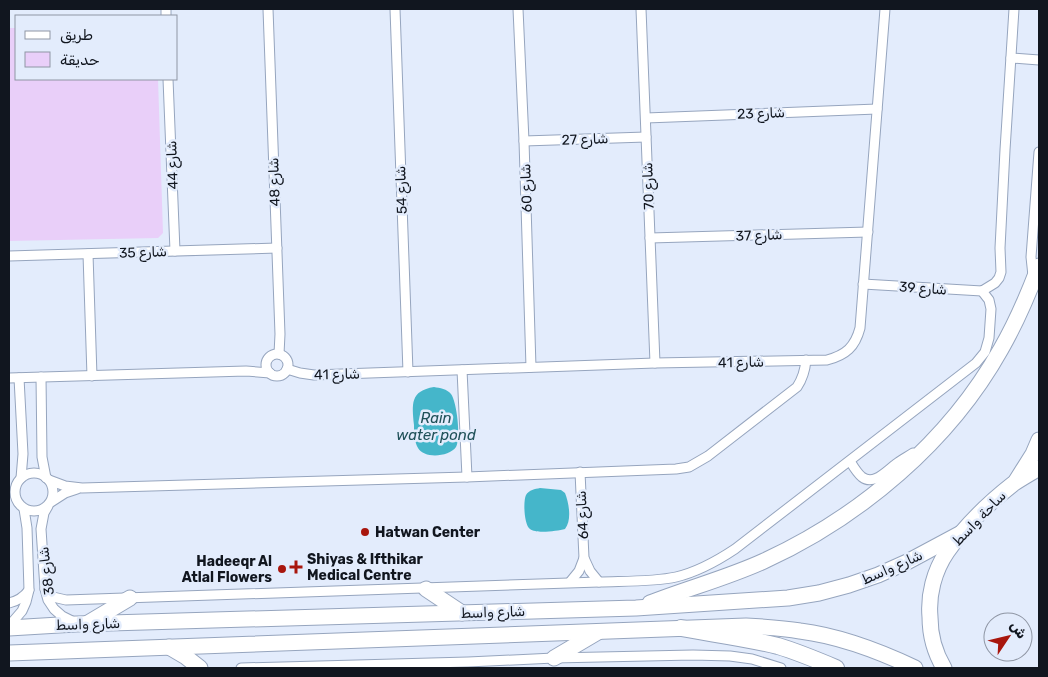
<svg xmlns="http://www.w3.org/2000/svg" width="1048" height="677" font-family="Rubik,Cairo,sans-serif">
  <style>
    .green { fill: #e9cff9 }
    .water { fill: #45b6ca }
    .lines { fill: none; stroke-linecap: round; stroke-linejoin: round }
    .minor-casing { stroke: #96a5be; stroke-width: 11 }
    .primary-casing { stroke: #96a5be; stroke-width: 17 }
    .motorway-casing { stroke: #96a5be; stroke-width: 18 }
    .minor { stroke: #fff; stroke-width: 9 }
    .primary { stroke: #fff; stroke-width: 15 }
    .motorway { stroke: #fff; stroke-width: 16 }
    .poi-dot { fill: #a8160d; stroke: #e3ecfc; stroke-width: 2 }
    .labels { text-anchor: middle; stroke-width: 5; stroke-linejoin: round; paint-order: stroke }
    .street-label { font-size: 14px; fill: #11161f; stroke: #e3ecfc }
    .poi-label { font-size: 14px; font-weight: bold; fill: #11161f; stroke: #e3ecfc; text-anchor: start }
    .water-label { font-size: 15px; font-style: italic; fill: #205159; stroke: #e3ecfc }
  </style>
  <rect width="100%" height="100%" fill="#e3ecfc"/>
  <path class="green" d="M9 28H16V79H158L163 233 158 238 9 241Z"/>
  <g class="water">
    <path d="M434 387C440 388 447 389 451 394 457 402 461 439 456 447 449 457 424 459 418 448 414 441 414 432 414 425 412 404 410 391 434 387Z"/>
    <path d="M540 488 561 490 565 493C569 503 572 520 565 529 557 531 536 534 530 529 524 525 523 501 526 495 529 490 535 489 540 488Z"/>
  </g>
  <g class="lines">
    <defs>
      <g id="minor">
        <path d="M166 9V16"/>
        <path d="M268 9 280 334 279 354"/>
        <path d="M395 9 408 372"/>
        <path d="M518 9 524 141 531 367"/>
        <path d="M641 9 655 363"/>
        <path d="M1011 58 1039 60"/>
        <path d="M168 79 175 251"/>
        <path d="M646 118 877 109"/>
        <path d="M524 141 646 137"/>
        <path d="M650 238 868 232"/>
        <path d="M88 254 92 376"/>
        <path d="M9 256 277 248"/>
        <path d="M1033 276 1031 257 1039 152"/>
        <path d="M863 284 982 291"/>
        <path d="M982 291 995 283 999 278 1001 272 1000 248 1005 150 1014 9"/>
        <circle cx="277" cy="365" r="11"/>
        <path d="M287 369 300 373 314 375 655 363 827 360C846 355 855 347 860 328L885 9"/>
        <path d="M462 370 467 477"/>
        <path d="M41 377 42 457 46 478"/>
        <path d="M9 378 246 371 270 373"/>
        <path d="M19 378 23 454 21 478"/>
        <path d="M850 461C853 466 857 473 862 477 874 486 886 471 896 464 901 460 907 457 913 453"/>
        <path d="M580 472 584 558 590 571 599 582"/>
        <circle cx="34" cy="492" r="19"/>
        <path d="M49 480 65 486 82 488 467 477 676 469 689 467 708 456 797 387C803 378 805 371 806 360"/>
        <path d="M51 502 65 493 77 489"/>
        <path d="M48 506 44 513 41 529 45 589 48 600 54 609 62 616 74 622"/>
        <path d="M570 582 579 571 584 558"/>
        <path d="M45 589 53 597 66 600 599 582C623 581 653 582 676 577 697 572 717 561 735 549L976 363 985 352 989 338 991 309 989 300 982 291"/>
        <path d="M9 603C18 601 24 597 29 590"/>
        <path d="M9 626 22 611 26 602 29 590 27 528 24 509"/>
        <path d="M241 668 468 662 554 658 693 655 730 656 752 659 781 668"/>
      </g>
      <g id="primary">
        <path d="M1016 481 1033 454 1039 440"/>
        <path d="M426 589 462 613"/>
        <path d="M650 603C688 588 727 578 764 561 860 517 949 442 1001 349 1016 323 1028 295 1039 266"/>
        <path d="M88 623 130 598"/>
        <path d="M9 628 76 624 636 608 788 598 819 593 849 585 878 575 907 562 963 532"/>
        <path d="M169 647 186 657 200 668"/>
        <path d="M9 653 746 626C764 627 782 628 800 631 840 636 879 651 915 668"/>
        <path d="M554 658 598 632"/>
        <path d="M944 668C935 653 930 635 930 617 928 595 934 571 947 552 964 527 990 502 1013 484 1022 478 1031 473 1039 468"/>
      </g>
      <path id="motorway" d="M681 628C714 634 746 638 778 646 798 652 817 660 836 668"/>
    </defs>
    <use href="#minor" class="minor-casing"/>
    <use href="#primary" class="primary-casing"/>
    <use href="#motorway" class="motorway-casing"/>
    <use href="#minor" class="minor"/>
    <use href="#primary" class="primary"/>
    <use href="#motorway" class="motorway"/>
  </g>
  <g class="poi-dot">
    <circle cx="365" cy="532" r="5"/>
    <path d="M293.5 559.5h5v5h5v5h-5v5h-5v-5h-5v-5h5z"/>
    <circle cx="282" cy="569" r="5"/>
  </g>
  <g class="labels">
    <g class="street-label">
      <text transform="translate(761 113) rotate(-2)" y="5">شارع 23</text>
      <text transform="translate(585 139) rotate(-2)" y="5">شارع 27</text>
      <text transform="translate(172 165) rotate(-92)" y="5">شارع 44</text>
      <text transform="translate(274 182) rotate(-92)" y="5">شارع 48</text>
      <text transform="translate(648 186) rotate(-92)" y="5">شارع 70</text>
      <text transform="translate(526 188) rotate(-92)" y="5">شارع 60</text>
      <text transform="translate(401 190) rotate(-92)" y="5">شارع 54</text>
      <text transform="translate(759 235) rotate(-2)" y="5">شارع 37</text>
      <text transform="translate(143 252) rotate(-2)" y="5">شارع 35</text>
      <text transform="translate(923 288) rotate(4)" y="5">شارع 39</text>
      <text transform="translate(741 362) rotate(-1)" y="5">شارع 41</text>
      <text transform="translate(337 374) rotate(-1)" y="5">شارع 41</text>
      <text transform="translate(582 515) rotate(-93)" y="5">شارع 64</text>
      <text transform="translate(979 518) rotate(-46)" y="5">ساحة واسط</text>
      <text transform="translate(892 567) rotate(-24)" y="5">شارع واسط</text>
      <text transform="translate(46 571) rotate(-97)" y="5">شارع 38</text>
      <text transform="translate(493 612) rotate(-2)" y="5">شارع واسط</text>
      <text transform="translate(88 624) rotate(-2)" y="5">شارع واسط</text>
    </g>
    <g class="poi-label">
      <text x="375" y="537">Hatwan Center</text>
      <text x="307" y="564">Shiyas &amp; Ifthikar<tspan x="307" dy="16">Medical Centre</tspan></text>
      <text x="272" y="566" text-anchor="end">Hadeeqr Al<tspan x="272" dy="16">Atlal Flowers</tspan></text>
    </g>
    <g class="water-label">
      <text x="436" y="423">Rain<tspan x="436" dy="17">water pond</tspan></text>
    </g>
  </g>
  <rect width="1048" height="677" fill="none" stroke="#11161f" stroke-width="20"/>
  <rect x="15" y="15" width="162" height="65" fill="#e3ecfc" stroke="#8f96a4"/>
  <rect x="25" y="31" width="25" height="8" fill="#ffffff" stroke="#8f96a4"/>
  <text x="60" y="40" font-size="15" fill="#11161f">طريق</text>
  <rect x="25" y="52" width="25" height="15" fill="#e9cff9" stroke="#8f96a4"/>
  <text x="60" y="65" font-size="15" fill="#11161f">حديقة</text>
  <g transform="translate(1008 637) rotate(55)"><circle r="24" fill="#e3ecfc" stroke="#8f96a4"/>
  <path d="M0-4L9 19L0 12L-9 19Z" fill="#a8160d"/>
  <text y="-8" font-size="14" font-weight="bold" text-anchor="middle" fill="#11161f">ش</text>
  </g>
</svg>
